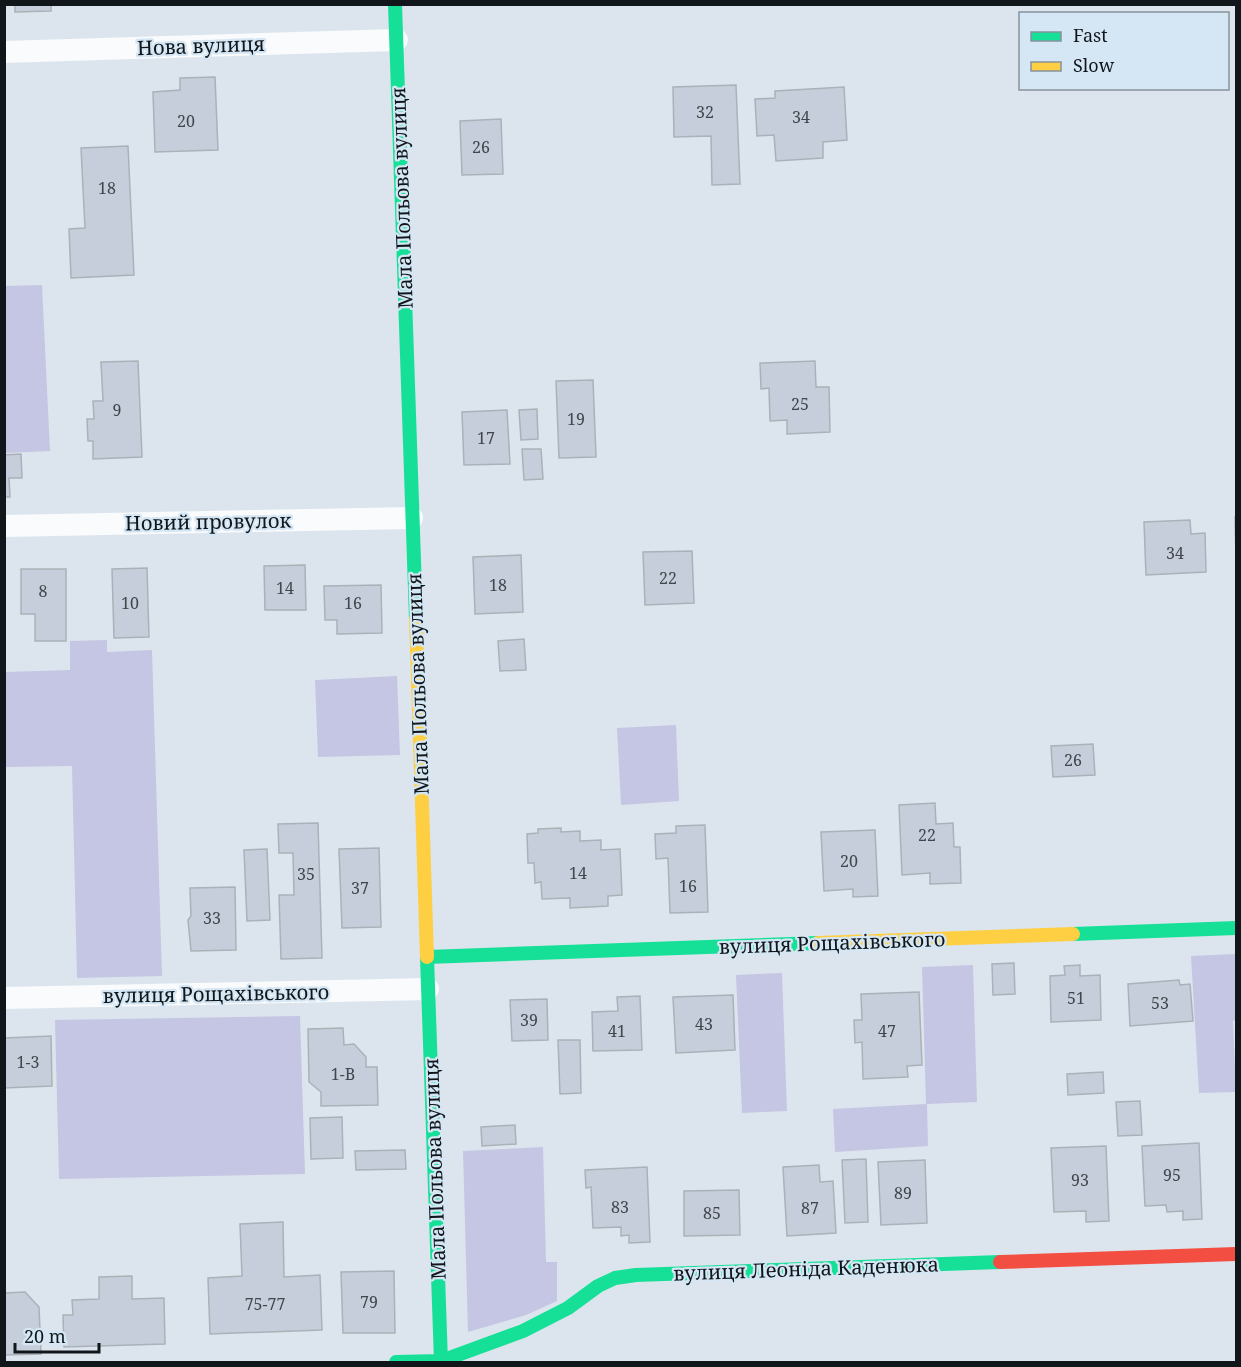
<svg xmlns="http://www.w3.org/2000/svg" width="1241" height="1367" font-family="'Noto Serif',serif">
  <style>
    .green { fill: #c5c6e3 }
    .building { fill: #c6cedb; stroke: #abb1b8; stroke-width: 1.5 }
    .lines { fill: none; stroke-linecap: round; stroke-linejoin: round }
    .street { stroke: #fafbfc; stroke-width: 22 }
    .fast { stroke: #16e098; stroke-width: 14 }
    .slow { stroke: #ffcf43; stroke-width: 14 }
    .jam { stroke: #f24e42; stroke-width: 14 }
    .labels { text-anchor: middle; stroke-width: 4.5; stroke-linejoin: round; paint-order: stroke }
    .number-label { font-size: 16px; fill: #40464c }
    .street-label { font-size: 20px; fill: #10161a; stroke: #d5e6f4 }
  </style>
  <rect width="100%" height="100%" fill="#dce5ed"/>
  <g class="green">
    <path d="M42 285 50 451 5 453V286Z"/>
    <path d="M107 640V652L152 650 162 976 77 978 72 766 5 767V672L70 670V641Z"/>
    <path d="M397 676 400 755 318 757 315 680Z"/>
    <path d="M676 725 679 801 621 805 617 728Z"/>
    <path d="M1236 954V1020L1233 1021 1236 1092 1199 1093 1191 956Z"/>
    <path d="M973 965 977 1102 927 1104 928 1146 835 1152 833 1109 926 1104 922 967Z"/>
    <path d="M782 973 787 1111 742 1113 736 975Z"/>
    <path d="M300 1016 305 1174 59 1179 55 1020Z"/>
    <path d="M543 1147 546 1262H557V1301L526 1315 468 1332 463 1151Z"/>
  </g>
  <g class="building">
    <path d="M15 4H51V11L15 12Z"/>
    <path d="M215 77 218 150 155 152 153 92 180 90V78Z"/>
    <path d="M736 85 740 184 712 185 711 136 674 137 673 87Z"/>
    <path d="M844 87 847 140 823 142V158L776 161 774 135 757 136 755 99 775 98V91Z"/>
    <path d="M501 119 503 174 462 175 460 121Z"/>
    <path d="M128 146 134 275 71 278 69 229 85 228 81 148Z"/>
    <path d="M138 361 142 457 93 459V441H88L87 419H94L93 401H103L101 362Z"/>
    <path d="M815 361 816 387H829L830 432 787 434V420L770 421 769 388 761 389 760 363Z"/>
    <path d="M593 380 596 457 559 458 556 381Z"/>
    <path d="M537 409 538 439 521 440 519 410Z"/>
    <path d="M507 410 510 464 464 465 462 412Z"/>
    <path d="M522 449H541L543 479 524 480Z"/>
    <path d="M21 454 22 478H9L10 497H4V455Z"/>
    <path d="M1236 516V558L1235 517Z"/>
    <path d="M1190 520 1191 534 1205 533 1206 572 1146 575 1144 522Z"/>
    <path d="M692 551 694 603 645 605 643 552Z"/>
    <path d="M521 555 523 612 475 614 473 557Z"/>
    <path d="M305 565 306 610H265L264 566Z"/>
    <path d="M147 568 149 637 114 638 112 569Z"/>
    <path d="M21 569H66V641H35V614H21Z"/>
    <path d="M381 585 382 633 337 634V620H325L324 586Z"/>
    <path d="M524 639 526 670 500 671 498 641Z"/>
    <path d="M1093 744 1095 775 1053 777 1051 746Z"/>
    <path d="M935 803 936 824 953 823 954 847H960L961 883 930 884V873L902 875 899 805Z"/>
    <path d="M318 823 322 958 281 959 279 895H294L293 853H279L278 824Z"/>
    <path d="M705 825 708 912 670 913 668 858 656 859 655 834 676 833V826Z"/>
    <path d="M561 828V832L580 831V841L601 840V850L620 849 622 895 608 896V906L570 908V898L542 899 541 882 535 883 534 863H528L527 834 538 833V829Z"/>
    <path d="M875 830 878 896 853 897V889L824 891 821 832Z"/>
    <path d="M379 848 381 927 342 928 339 849Z"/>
    <path d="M267 849 270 920 247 921 244 850Z"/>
    <path d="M235 887 236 950 191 951 188 920 191 916 190 888Z"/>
    <path d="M1014 963 1015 994 993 995 992 964Z"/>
    <path d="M1080 965V976L1100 975 1101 1020 1051 1022 1050 976 1065 975 1064 966Z"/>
    <path d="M1179 980 1180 985 1190 984 1193 1021 1130 1026 1128 984Z"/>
    <path d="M919 992 922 1065 907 1066 908 1077 863 1079 862 1042 855 1043 854 1020H862L861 994Z"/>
    <path d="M733 995 735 1050 676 1053 673 997Z"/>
    <path d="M640 996 642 1050 593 1051 592 1012 618 1011 617 997Z"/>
    <path d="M547 999 548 1040 512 1041 510 1000Z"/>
    <path d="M343 1028 344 1045 354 1044 366 1057V1067H377L378 1105 321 1106V1092L309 1082 308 1029Z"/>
    <path d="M51 1036 52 1086 4 1088V1038Z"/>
    <path d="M558 1040H580L581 1093 560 1094Z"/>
    <path d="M1103 1072 1104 1093 1068 1095 1067 1074Z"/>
    <path d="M1140 1101 1142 1135 1118 1136 1116 1102Z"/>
    <path d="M342 1117 343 1158 311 1159 310 1118Z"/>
    <path d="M515 1125 516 1144 482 1146 481 1127Z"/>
    <path d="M1199 1143 1202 1219 1183 1220V1211L1167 1212 1166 1205 1145 1206 1142 1146Z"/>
    <path d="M1106 1146 1109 1221 1086 1222V1211L1054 1212 1051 1148Z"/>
    <path d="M405 1150 406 1169 356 1170 355 1151Z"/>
    <path d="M866 1159 868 1222 845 1223 842 1160Z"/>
    <path d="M925 1160 927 1223 881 1225 878 1162Z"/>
    <path d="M819 1165 820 1182 833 1181 836 1233 787 1236 783 1167Z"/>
    <path d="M647 1167 650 1242 629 1243V1235L621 1236V1227L593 1228 591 1187 586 1188 585 1170Z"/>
    <path d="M739 1190 740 1235 684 1236V1191Z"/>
    <path d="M283 1222 284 1277 320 1275 322 1330 210 1334 208 1278 242 1276 240 1224Z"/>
    <path d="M394 1271 395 1333H343L341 1272Z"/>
    <path d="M132 1276V1299L164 1298 165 1344 64 1347 63 1315H73L72 1300 99 1299V1277Z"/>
    <path d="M25 1292 39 1307 41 1354 4 1355V1293Z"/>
  </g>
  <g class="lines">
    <g class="street">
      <path d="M4 52 397 40"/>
      <path d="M4 526 412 518"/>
      <path d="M4 998 428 989"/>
    </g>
    <g class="fast">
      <path d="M395 4 416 619"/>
      <path d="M1073 934 1236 928"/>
      <path d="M427 957 441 1362"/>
      <path d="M427 957 818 943"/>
      <path d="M396 1362 441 1361 523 1331 568 1308 598 1286 615 1278 636 1275 1000 1262"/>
    </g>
    <g class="slow">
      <path d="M416 619 427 957"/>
      <path d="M818 943 1073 934"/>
    </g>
    <path class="jam" d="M1000 1262 1236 1254"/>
  </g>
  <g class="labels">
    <g class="number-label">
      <text x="705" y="118">32</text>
      <text x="801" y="123">34</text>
      <text x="186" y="127">20</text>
      <text x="481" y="153">26</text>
      <text x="107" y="194">18</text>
      <text x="800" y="410">25</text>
      <text x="117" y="416">9</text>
      <text x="576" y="425">19</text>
      <text x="486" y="444">17</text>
      <text x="1175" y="559">34</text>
      <text x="668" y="584">22</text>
      <text x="498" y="591">18</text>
      <text x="285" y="594">14</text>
      <text x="43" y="597">8</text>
      <text x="130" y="609">10</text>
      <text x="353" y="609">16</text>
      <text x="1073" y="766">26</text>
      <text x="927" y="841">22</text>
      <text x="849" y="867">20</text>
      <text x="578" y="879">14</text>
      <text x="306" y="880">35</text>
      <text x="688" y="892">16</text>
      <text x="360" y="894">37</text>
      <text x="212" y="924">33</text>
      <text x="1076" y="1004">51</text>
      <text x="1160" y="1009">53</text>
      <text x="529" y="1026">39</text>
      <text x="704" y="1030">43</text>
      <text x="617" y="1037">41</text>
      <text x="887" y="1037">47</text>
      <text x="28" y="1068">1-3</text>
      <text x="343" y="1080">1-В</text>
      <text x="1172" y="1181">95</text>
      <text x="1080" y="1186">93</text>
      <text x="903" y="1199">89</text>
      <text x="620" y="1213">83</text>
      <text x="810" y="1214">87</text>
      <text x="712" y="1219">85</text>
      <text x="369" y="1308">79</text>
      <text x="265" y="1310">75-77</text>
    </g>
    <g class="street-label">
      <text transform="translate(201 46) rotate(-2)" y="7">Нова вулиця</text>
      <text transform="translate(402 198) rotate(-92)" y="7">Мала Польова вулиця</text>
      <text transform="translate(208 522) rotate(-1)" y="7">Новий провулок</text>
      <text transform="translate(418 684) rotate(-92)" y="7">Мала Польова вулиця</text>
      <text transform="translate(832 943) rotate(-2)" y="7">вулиця Рощахівського</text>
      <text transform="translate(216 994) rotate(-1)" y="7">вулиця Рощахівського</text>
      <text transform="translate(435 1169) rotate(-92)" y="7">Мала Польова вулиця</text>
      <text transform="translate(806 1269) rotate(-2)" y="7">вулиця Леоніда Каденюка</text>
    </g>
  </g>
  <rect width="1241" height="1367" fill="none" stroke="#10161a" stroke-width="12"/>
  <rect x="1019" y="12" width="210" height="78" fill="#d5e6f4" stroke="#86939d" stroke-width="1.5"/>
  <rect x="1031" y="32" width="30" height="9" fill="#16e098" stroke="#86939d" stroke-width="1.5"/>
  <text x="1073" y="42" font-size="18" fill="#10161a">Fast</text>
  <rect x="1031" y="62" width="30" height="9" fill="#ffcf43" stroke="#86939d" stroke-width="1.5"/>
  <text x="1073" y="72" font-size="18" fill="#10161a">Slow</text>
  <path d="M15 1343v9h84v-9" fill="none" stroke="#10161a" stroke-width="3"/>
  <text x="24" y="1343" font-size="18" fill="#10161a" stroke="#d5e6f4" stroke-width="4.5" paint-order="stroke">20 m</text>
</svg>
